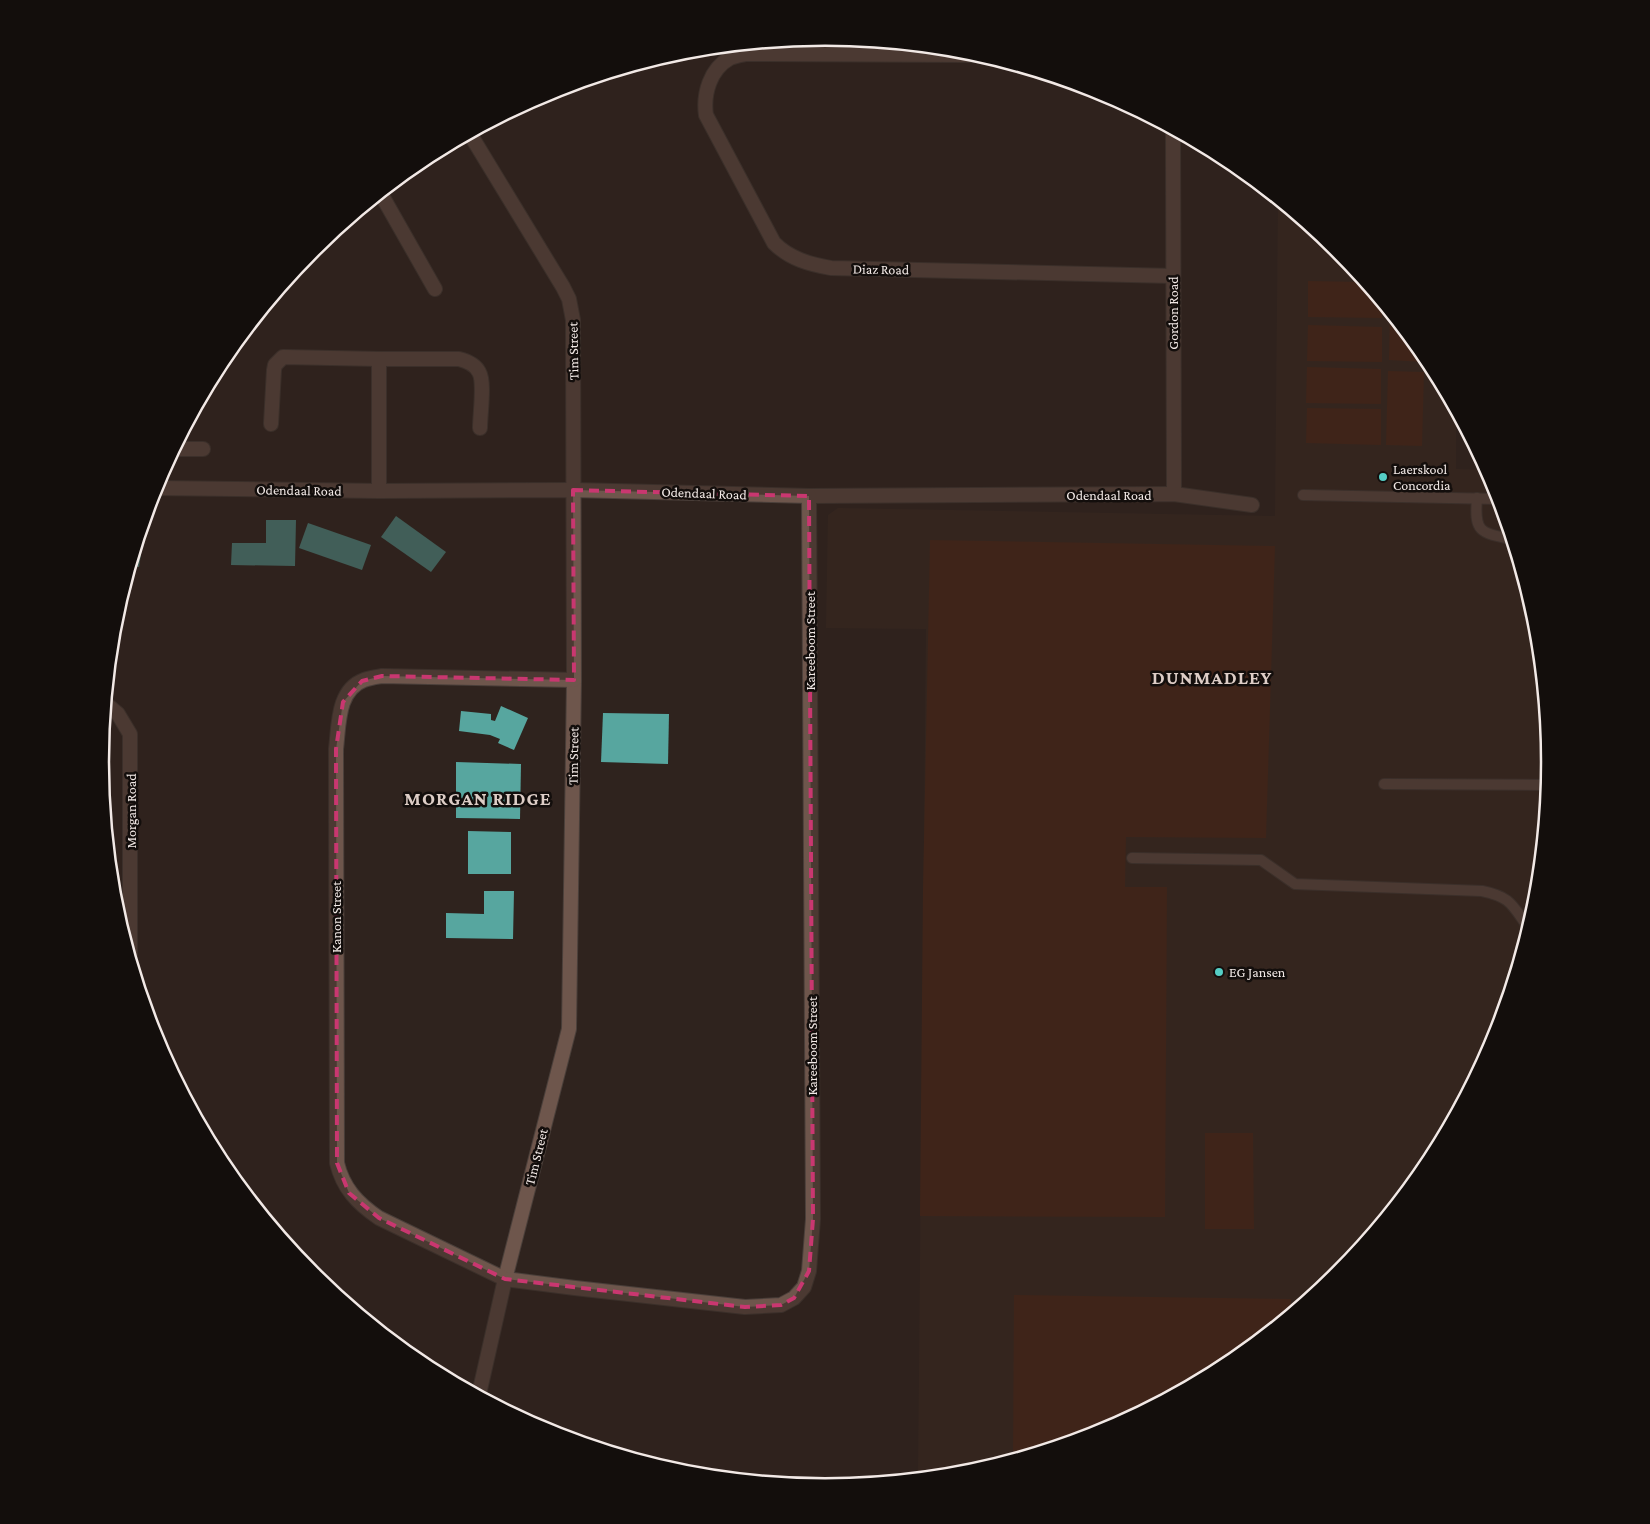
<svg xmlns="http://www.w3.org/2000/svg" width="1650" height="1524" font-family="'Crimson Pro',serif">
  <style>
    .built { fill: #3b2921 }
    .park { fill: #522715 }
    .building { fill: #57a69f }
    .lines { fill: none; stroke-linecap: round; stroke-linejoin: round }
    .service-casing { stroke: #4a3f3a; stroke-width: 12 }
    .minor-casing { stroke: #4a3f3a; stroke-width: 16 }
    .service { stroke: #6e564c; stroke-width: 10 }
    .minor { stroke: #6e564c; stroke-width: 14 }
    .marked { fill: none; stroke: #c93770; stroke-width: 4; stroke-dasharray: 10 6; stroke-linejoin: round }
    .poi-dot { fill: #55cec5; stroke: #130e0c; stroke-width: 2 }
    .labels { text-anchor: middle; stroke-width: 5; stroke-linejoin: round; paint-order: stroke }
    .street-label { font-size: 14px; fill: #f2e9e6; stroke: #130e0c }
    .poi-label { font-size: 14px; fill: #f2e9e6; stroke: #130e0c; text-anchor: start }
    .district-label { font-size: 19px; font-weight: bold; letter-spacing: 1px; fill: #ddcdc6; stroke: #130e0c }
    .rim { fill: none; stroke: #f2e9e6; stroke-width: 2.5 }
  </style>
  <rect width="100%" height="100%" fill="#2f231e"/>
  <path class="built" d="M1278 201 1337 250 1428 360 1456 413V469L1486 470 1494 485 1536 621 1549 762 1536 904 1494 1040 1427 1165 1337 1274 1227 1365 1102 1431 966 1473 918 1477 926 629 826 628 828 515 838 508 1275 516Z"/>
  <g class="park">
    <path d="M1308 281 1364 282 1382 305V318L1308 317Z"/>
    <path d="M1390 314 1424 356V362L1389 360Z"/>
    <path d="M1308 325 1382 327V362L1307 361Z"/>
    <path d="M1307 367 1381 369V404L1306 403Z"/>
    <path d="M1388 371 1424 372 1422 446 1386 445Z"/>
    <path d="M1307 408 1381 409V445L1306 443Z"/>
    <path d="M930 540 1275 546 1266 838 1126 837 1125 887H1167L1165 1217 920 1216 923 889Z"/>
    <path d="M1205 1133H1253L1254 1229H1205Z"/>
    <path d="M1014 1295 1291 1299V1313L1227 1365 1102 1431 1013 1458Z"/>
  </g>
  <g class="building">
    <path d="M396 516 446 552 431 572 381 537Z"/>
    <path d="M266 520H296L295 566 231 565 232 543H266Z"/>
    <path d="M308 523 371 545 362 570 299 548Z"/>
    <path d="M139 540 143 541 139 567 131 566Z"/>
    <path d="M501 706 528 718 514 750 498 743 500 739 490 735 459 731 461 711 491 714V720L495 721Z"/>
    <path d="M603 713 669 714 668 764 601 762Z"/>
    <path d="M456 762 521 764 520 819 456 818Z"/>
    <path d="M468 831 511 832V874H468Z"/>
    <path d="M484 891H514L513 939 446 938V913L484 914Z"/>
  </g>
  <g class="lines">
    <defs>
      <g id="service">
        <path d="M1303 495 1499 499"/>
        <path d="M1477 498C1474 532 1480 533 1511 539"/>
        <path d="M1384 784 1547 785"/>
        <path d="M1132 858 1261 860 1295 884 1482 891C1511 897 1512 905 1528 927"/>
      </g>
      <g id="minor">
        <path d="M979 55 746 54C741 55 735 56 730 58 710 69 703 94 706 115L774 243C790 259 809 264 831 268L1173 276"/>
        <path d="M1173 131 1174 494"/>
        <path d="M470 134 563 287 569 299 573 320 574 680 569 1029 505 1279 479 1394"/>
        <path d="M381 194 435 289"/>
        <path d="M271 424 274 370 275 365 283 357 379 359H459C467 361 475 364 479 372 485 382 480 414 480 428"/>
        <path d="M175 449H203"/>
        <path d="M155 488 379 491 573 490 809 496 1174 494 1252 505"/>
        <path d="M379 491V359"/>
        <path d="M574 680 382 676C376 677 369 678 364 680 337 690 339 725 336 749L337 1163C343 1188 357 1203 379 1218L505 1279 575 1288 745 1307 781 1305 794 1298 804 1287 809 1271 813 1219 809 496"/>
        <path d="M106 704 118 714 130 734V956"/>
      </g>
    </defs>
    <use href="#service" class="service-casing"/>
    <use href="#minor" class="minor-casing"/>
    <use href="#service" class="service"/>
    <use href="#minor" class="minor"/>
  </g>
  <path d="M0 0H1650V1524H0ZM573 490 809 496 813 1219 809 1271 794 1298 781 1305 745 1307 505 1279 379 1218 349 1193 337 1163 336 749 343 702 362 681 382 676 574 680Z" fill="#2f231e" fill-opacity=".55" fill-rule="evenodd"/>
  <path class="marked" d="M573 490 809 496 813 1219 809 1271 794 1298 781 1305 745 1307 505 1279 379 1218 349 1193 337 1163 336 749 343 702 362 681 382 676 574 680Z"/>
  <g class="poi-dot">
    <circle cx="1383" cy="477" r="5"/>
    <circle cx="1219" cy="972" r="5"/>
  </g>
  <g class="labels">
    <g class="street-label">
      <text transform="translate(881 269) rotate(1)" y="5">Diaz Road</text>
      <text transform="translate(1173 313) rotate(-90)" y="5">Gordon Road</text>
      <text transform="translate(573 351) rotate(-91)" y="5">Tim Street</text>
      <text transform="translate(299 490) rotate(1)" y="5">Odendaal Road</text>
      <text transform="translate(704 493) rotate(2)" y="5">Odendaal Road</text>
      <text x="1109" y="500">Odendaal Road</text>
      <text transform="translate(810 641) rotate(-90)" y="5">Kareeboom Street</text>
      <text transform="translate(573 756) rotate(-89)" y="5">Tim Street</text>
      <text transform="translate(131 811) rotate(-90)" y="5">Morgan Road</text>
      <text transform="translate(336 917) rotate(-90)" y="5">Kanon Street</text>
      <text transform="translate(812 1046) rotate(-90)" y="5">Kareeboom Street</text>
      <text transform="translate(536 1157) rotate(-76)" y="5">Tim Street</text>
    </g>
    <g class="poi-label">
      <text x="1393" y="474">Laerskool<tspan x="1393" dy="16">Concordia</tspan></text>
      <text x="1229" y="977">EG Jansen</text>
    </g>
    <g class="district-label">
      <text x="1212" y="684">DUNMADLEY</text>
      <text x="478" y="805">MORGAN RIDGE</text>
    </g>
  </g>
  <path d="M0 0H1650V1524H0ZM109 762a716 716 0 1 1 1432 0a716 716 0 1 1-1432 0Z" fill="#130e0c" fill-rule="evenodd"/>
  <path class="rim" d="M109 762a716 716 0 1 1 1432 0a716 716 0 1 1-1432 0Z"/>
</svg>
